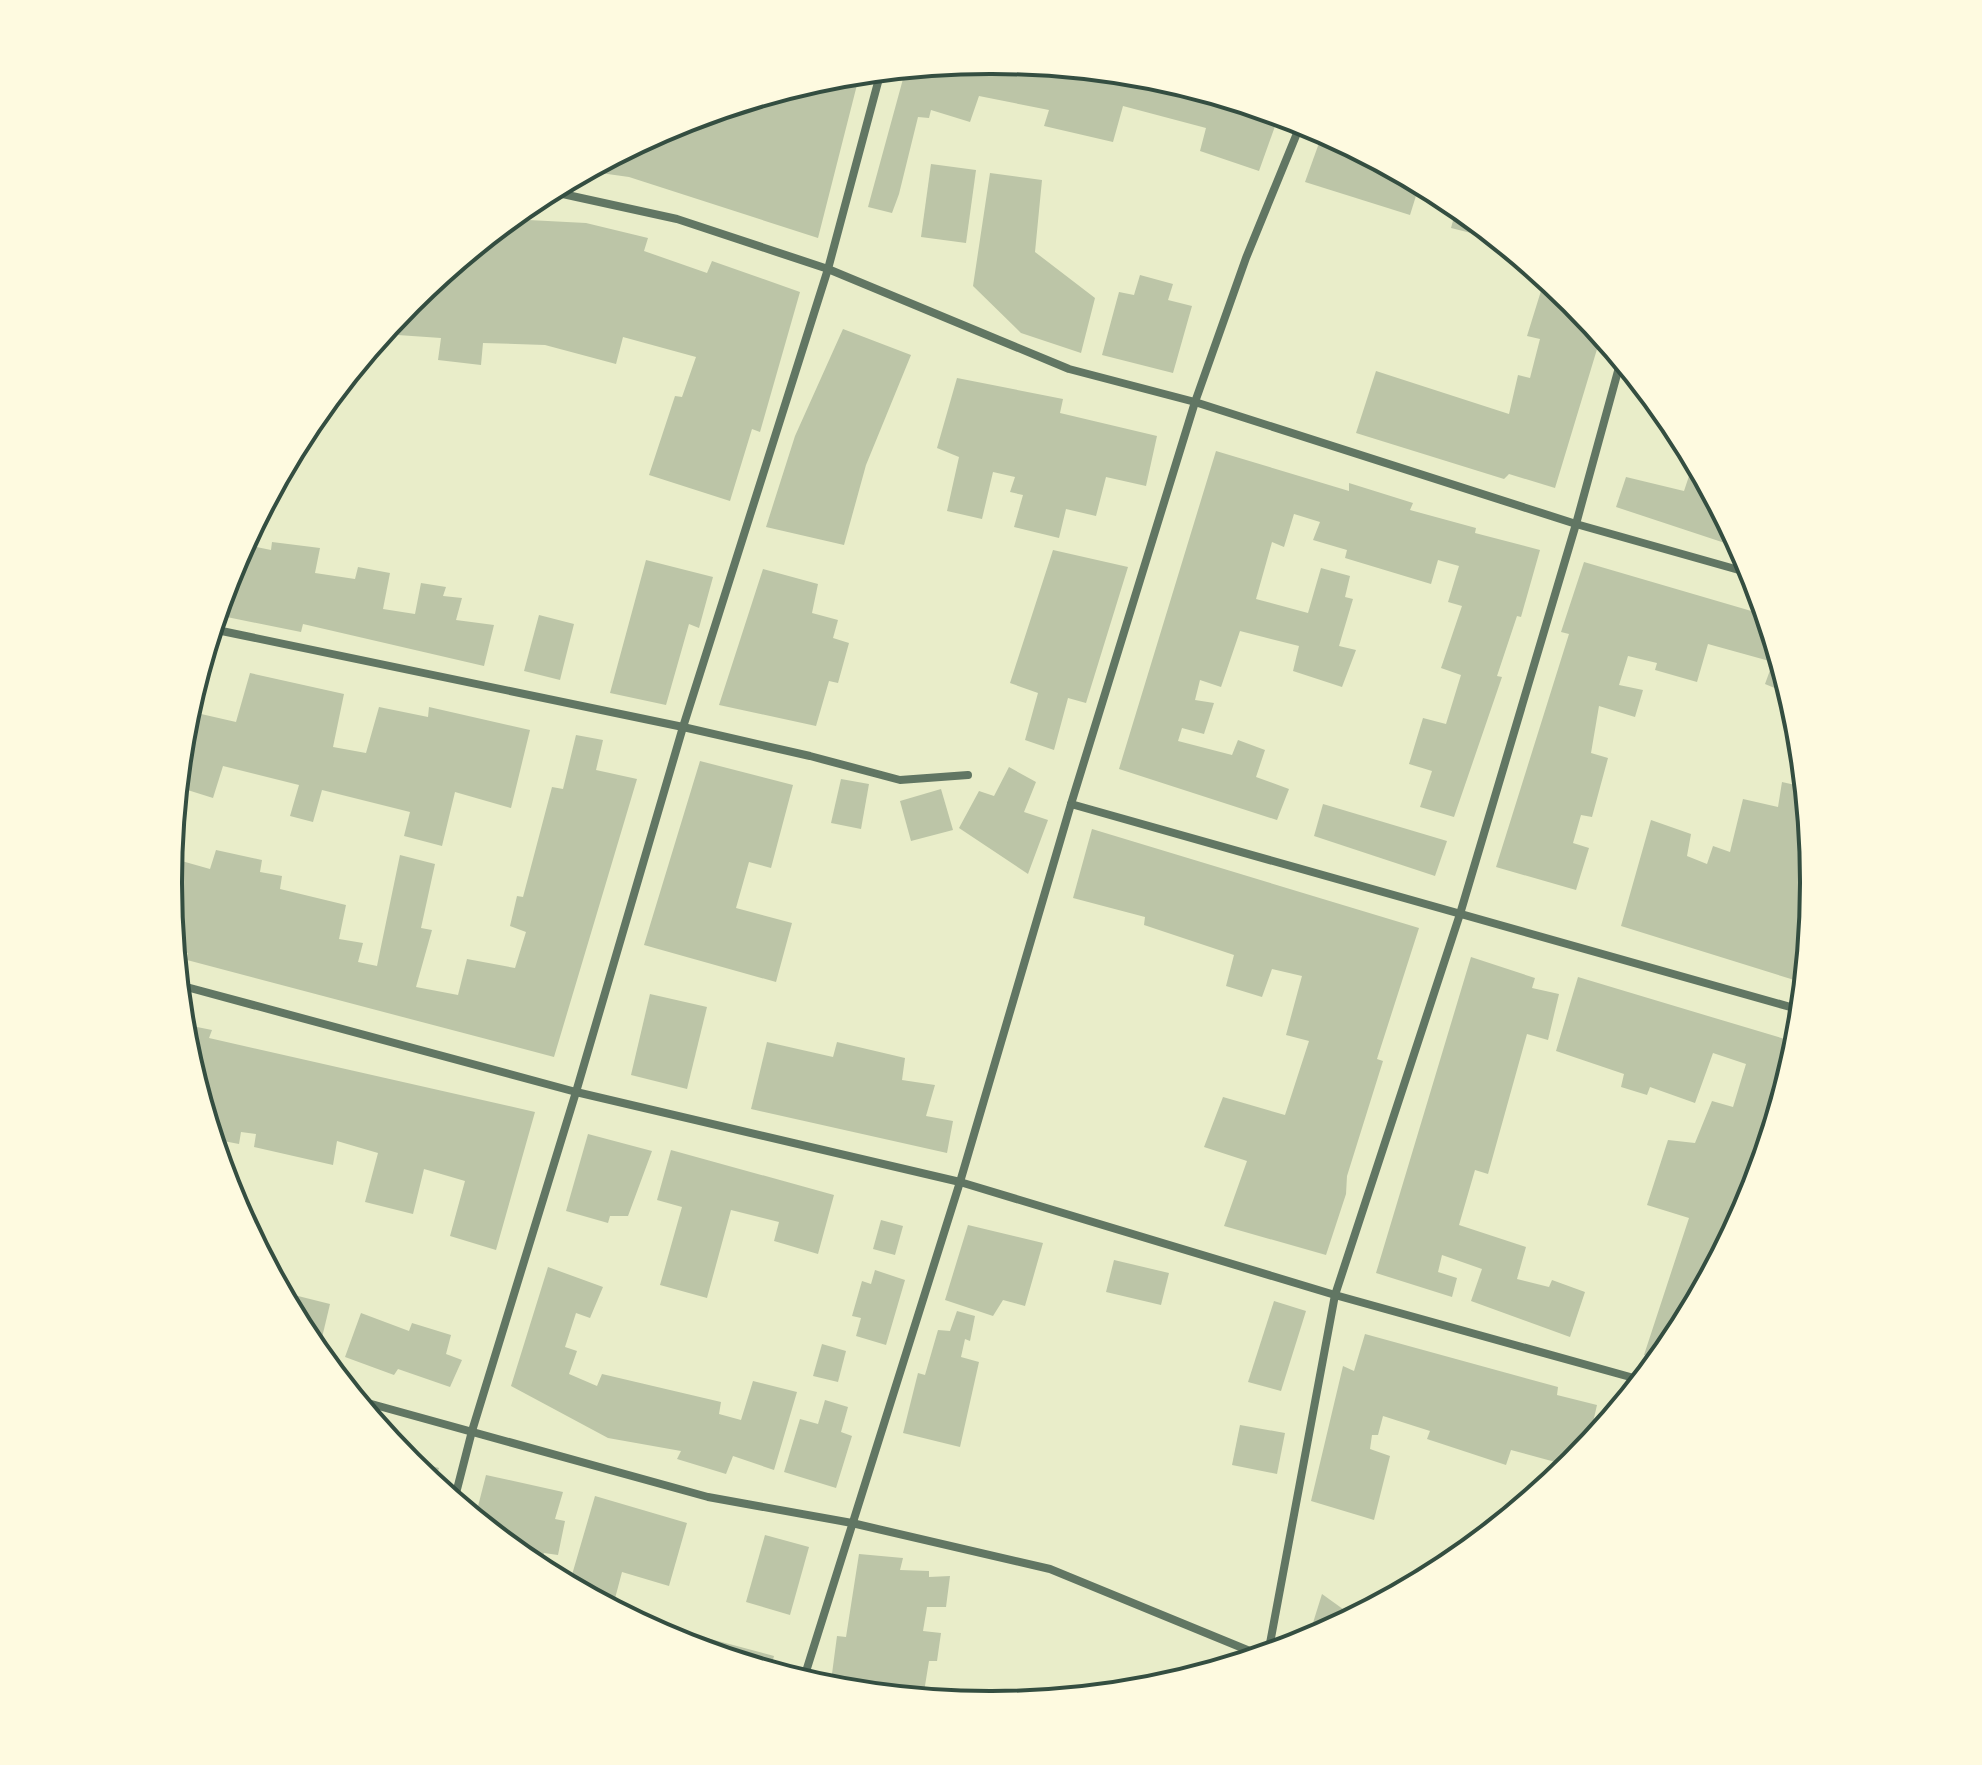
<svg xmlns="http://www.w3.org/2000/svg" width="1982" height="1765" font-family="'Work Sans',sans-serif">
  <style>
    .building { fill: #bcc5a7 }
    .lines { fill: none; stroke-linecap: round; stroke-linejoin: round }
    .minor { stroke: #617663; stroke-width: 8 }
    .rim { fill: none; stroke: #344e41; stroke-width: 4 }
  </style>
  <rect width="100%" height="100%" fill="#e9edc9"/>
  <g class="building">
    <path d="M991 60 1152 76 1279 115 1259 171 1200 151 1206 128 1123 106 1113 142 1044 126 1049 110 979 96 970 122 931 110 929 118 918 117 899 194 892 213 868 207 906 68Z"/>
    <path d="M860 73 818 238 629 177 586 171 677 122 831 76Z"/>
    <path d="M1323 132 1420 183 1410 215 1305 182Z"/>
    <path d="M931 164 976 170 966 243 921 237Z"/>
    <path d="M990 173 1042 180 1035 252 1095 298 1081 353 1021 333 973 286Z"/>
    <path d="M1457 206 1499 240 1451 228Z"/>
    <path d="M509 219 586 223 648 238 644 251 707 273 712 261 800 292 760 432 752 429 730 501 649 475 675 396 682 397 696 357 623 337 616 364 545 345 483 343 481 365 438 360 441 338 383 334 410 301Z"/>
    <path d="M1140 275 1173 284 1168 300 1192 306 1173 373 1102 355 1119 292 1134 295Z"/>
    <path d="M1545 278 1573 301 1601 336 1555 488 1509 474 1504 479 1356 433 1376 371 1509 414 1518 375 1530 378 1540 339 1527 336Z"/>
    <path d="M843 329 911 355 866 465 844 545 766 527 795 436Z"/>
    <path d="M957 378 1063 399 1060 413 1157 436 1146 486 1106 477 1096 516 1066 509 1059 538 1014 527 1023 495 1010 492 1015 477 993 472 982 519 947 511 959 457 937 448Z"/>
    <path d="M1216 451 1349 491V483L1413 503 1410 510 1476 528 1475 533 1540 550 1521 617 1517 616 1497 676 1502 677 1454 817 1420 807 1432 771 1409 764 1423 718 1446 724 1461 675 1441 668 1462 606 1448 602 1459 566 1438 560 1431 584 1345 558 1347 550 1313 540 1320 522 1294 514 1284 547 1272 542 1256 599 1308 613 1321 568 1350 576 1345 597 1353 599 1339 646 1356 650 1342 687 1293 671 1299 646 1240 631 1221 687 1200 680 1195 700 1214 703 1204 734 1182 728 1178 741 1232 755 1238 740 1265 750 1256 777 1289 789 1277 820 1119 769Z"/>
    <path d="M1694 461 1737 542 1740 548 1616 507 1626 477 1684 491Z"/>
    <path d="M272 542 320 548 315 573 355 579 358 567 390 573 383 609 415 614 421 583 446 587 443 596 462 598 456 620 494 625 484 666 303 624 301 632 217 615 231 567 234 562H242L246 545 271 550Z"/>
    <path d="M1053 550 1128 567 1086 703 1068 698 1054 750 1025 740 1038 693 1010 683Z"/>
    <path d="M646 560 713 577 699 628 689 624 666 705 610 693Z"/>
    <path d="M1584 562 1765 615 1789 694 1765 684 1773 662 1708 644 1697 682 1655 670 1657 663 1628 656 1619 685 1643 690 1635 717 1599 706 1591 753 1608 758 1592 817 1581 815 1573 843 1589 848 1576 890 1496 867 1569 634 1561 632Z"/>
    <path d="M763 569 818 584 812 613 838 620 833 638 849 643 838 683 829 681 816 726 719 705Z"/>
    <path d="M539 615 574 624 560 680 524 671Z"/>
    <path d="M250 673 344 694 333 747 366 753 379 707 428 717 429 707 530 730 511 808 455 792 442 846 404 836 410 812 322 790 313 822 290 816 299 785 223 766 213 798 178 787 184 722 188 711 236 722Z"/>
    <path d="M576 735 603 740 596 770 637 779 554 1057 187 960 188 953 175 949 169 882 171 858 210 869 216 850 262 860 260 872 282 876 280 889 346 905 339 939 363 943 358 962 377 966 400 855 435 864 421 928 432 930 416 987 458 995 467 959 515 968 526 932 510 926 517 896 523 897 552 787 563 789Z"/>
    <path d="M700 761 793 785 771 868 749 862 736 908 792 923 776 982 644 945Z"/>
    <path d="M1009 767 1036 782 1024 812 1048 820 1028 874 959 828 979 791 994 796Z"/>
    <path d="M841 779 869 784 861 829 831 823Z"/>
    <path d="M1782 782 1804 787 1813 883 1804 983 1621 926 1651 820 1691 834 1687 856 1707 864 1713 846 1730 852 1743 799 1778 807Z"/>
    <path d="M941 789 953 830 911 841 900 801Z"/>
    <path d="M1323 804 1447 841 1435 876 1314 836Z"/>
    <path d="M1092 829 1419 928 1377 1059 1383 1061 1347 1176 1346 1194 1326 1255 1224 1226 1247 1161 1204 1147 1223 1097 1285 1115 1309 1041 1286 1035 1302 976 1272 969 1262 997 1226 986 1234 955 1144 925 1145 917 1073 898Z"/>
    <path d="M1471 957 1535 978 1532 988 1559 994 1548 1040 1527 1034 1488 1174 1475 1170 1459 1225 1526 1247 1517 1279 1549 1287 1552 1280 1585 1292 1570 1337 1471 1301 1482 1269 1442 1255 1438 1272 1457 1278 1452 1297 1376 1273Z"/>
    <path d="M1578 977 1798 1043 1751 1198 1675 1340 1658 1360 1644 1355 1689 1218 1647 1205 1668 1140 1695 1143 1712 1101 1733 1107 1746 1064 1713 1053 1695 1103 1650 1087 1647 1095 1621 1087 1624 1074 1556 1051Z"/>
    <path d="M650 994 707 1007 687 1089 631 1075Z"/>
    <path d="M182 1024 212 1030 209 1038 535 1112 496 1250 450 1236 465 1181 424 1169 413 1214 365 1202 378 1153 337 1141 333 1165 254 1147 256 1134 241 1132 239 1144 213 1139 184 1043Z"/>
    <path d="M767 1042 833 1057 837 1042 905 1058 902 1080 935 1085 926 1116 953 1121 947 1153 751 1109Z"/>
    <path d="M588 1134 652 1151 628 1216H610L608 1223 566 1211Z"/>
    <path d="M671 1150 834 1195 818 1254 774 1241 779 1222 731 1210 707 1298 660 1285 682 1207 657 1200Z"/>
    <path d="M881 1220 903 1226 895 1255 873 1249Z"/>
    <path d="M968 1225 1043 1243 1025 1306 1003 1300 993 1316 945 1300Z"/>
    <path d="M1114 1260 1169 1273 1161 1305 1106 1292Z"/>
    <path d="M548 1267 603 1287 590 1318 576 1313 565 1347 577 1351 569 1374 597 1386 602 1374 721 1402 719 1414 741 1420 753 1381 797 1392 774 1470 733 1456 726 1474 677 1459 681 1451 608 1438 511 1386Z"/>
    <path d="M875 1270 905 1280 886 1345 856 1336 861 1318 852 1316 862 1281 871 1284Z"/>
    <path d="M282 1292 330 1304 320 1346 311 1344 307 1339Z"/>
    <path d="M1274 1301 1306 1311 1281 1391 1248 1382Z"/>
    <path d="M957 1311 975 1316 970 1341 965 1339 961 1357 979 1362 960 1447 903 1433 918 1373 925 1375 938 1330 950 1331Z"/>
    <path d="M361 1313 409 1331 412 1323 451 1335 446 1354 462 1360 450 1387 398 1369 394 1375 345 1357Z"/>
    <path d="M1365 1334 1558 1387 1557 1395 1597 1405 1591 1431 1598 1433 1570 1466 1511 1450 1506 1465 1427 1439 1430 1431 1383 1416 1378 1435H1372L1370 1449 1390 1456 1374 1520 1311 1501 1343 1366 1354 1371Z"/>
    <path d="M822 1344 846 1351 838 1382 813 1376Z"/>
    <path d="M825 1400 848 1407 841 1432 852 1436 836 1488 784 1472 800 1419 818 1424Z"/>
    <path d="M1240 1425 1285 1433 1277 1474 1232 1465Z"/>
    <path d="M404 1458 439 1468 434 1484 409 1464Z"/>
    <path d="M486 1475 563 1492 555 1519 565 1521 558 1555 544 1553 539 1569 475 1518Z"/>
    <path d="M595 1496 687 1523 669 1586 622 1572 613 1606 604 1604 569 1585Z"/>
    <path d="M765 1535 809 1547 790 1615 746 1602Z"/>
    <path d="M859 1554 903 1558 900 1570 929 1571V1577L950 1576 946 1607H927L923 1631 941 1633 937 1661H929L923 1698 830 1689 837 1636 846 1637Z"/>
    <path d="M1322 1594 1354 1617 1307 1642Z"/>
    <path d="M688 1633 774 1656 770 1671 685 1645Z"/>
  </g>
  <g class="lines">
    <g class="minor">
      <path d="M549 191 677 219 828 269 1069 369 1195 402 1576 524 1753 574"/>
      <path d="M212 629 683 727 810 756 900 780 968 775"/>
      <path d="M1071 804 1801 1010"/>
      <path d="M179 985 576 1092 960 1182 1335 1295 1641 1380"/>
      <path d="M357 1400 708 1497 852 1523 1050 1569 1262 1656"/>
      <path d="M454 1501 472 1431 576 1092 683 727 828 269 881 71"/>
      <path d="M1268 1654 1335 1295 1460 914 1576 524 1621 360"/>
      <path d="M803 1681 960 1182 1071 804 1195 402 1246 258 1302 121"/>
    </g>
  </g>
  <path d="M0 0H1982V1765H0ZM990 74H992A808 808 0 0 1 1800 882V883A808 808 0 0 1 992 1691H990A808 808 0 0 1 182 883V882A808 808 0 0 1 990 74Z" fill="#fefae0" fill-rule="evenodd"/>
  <path class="rim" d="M990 74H992A808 808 0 0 1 1800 882V883A808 808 0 0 1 992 1691H990A808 808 0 0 1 182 883V882A808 808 0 0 1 990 74Z"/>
</svg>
